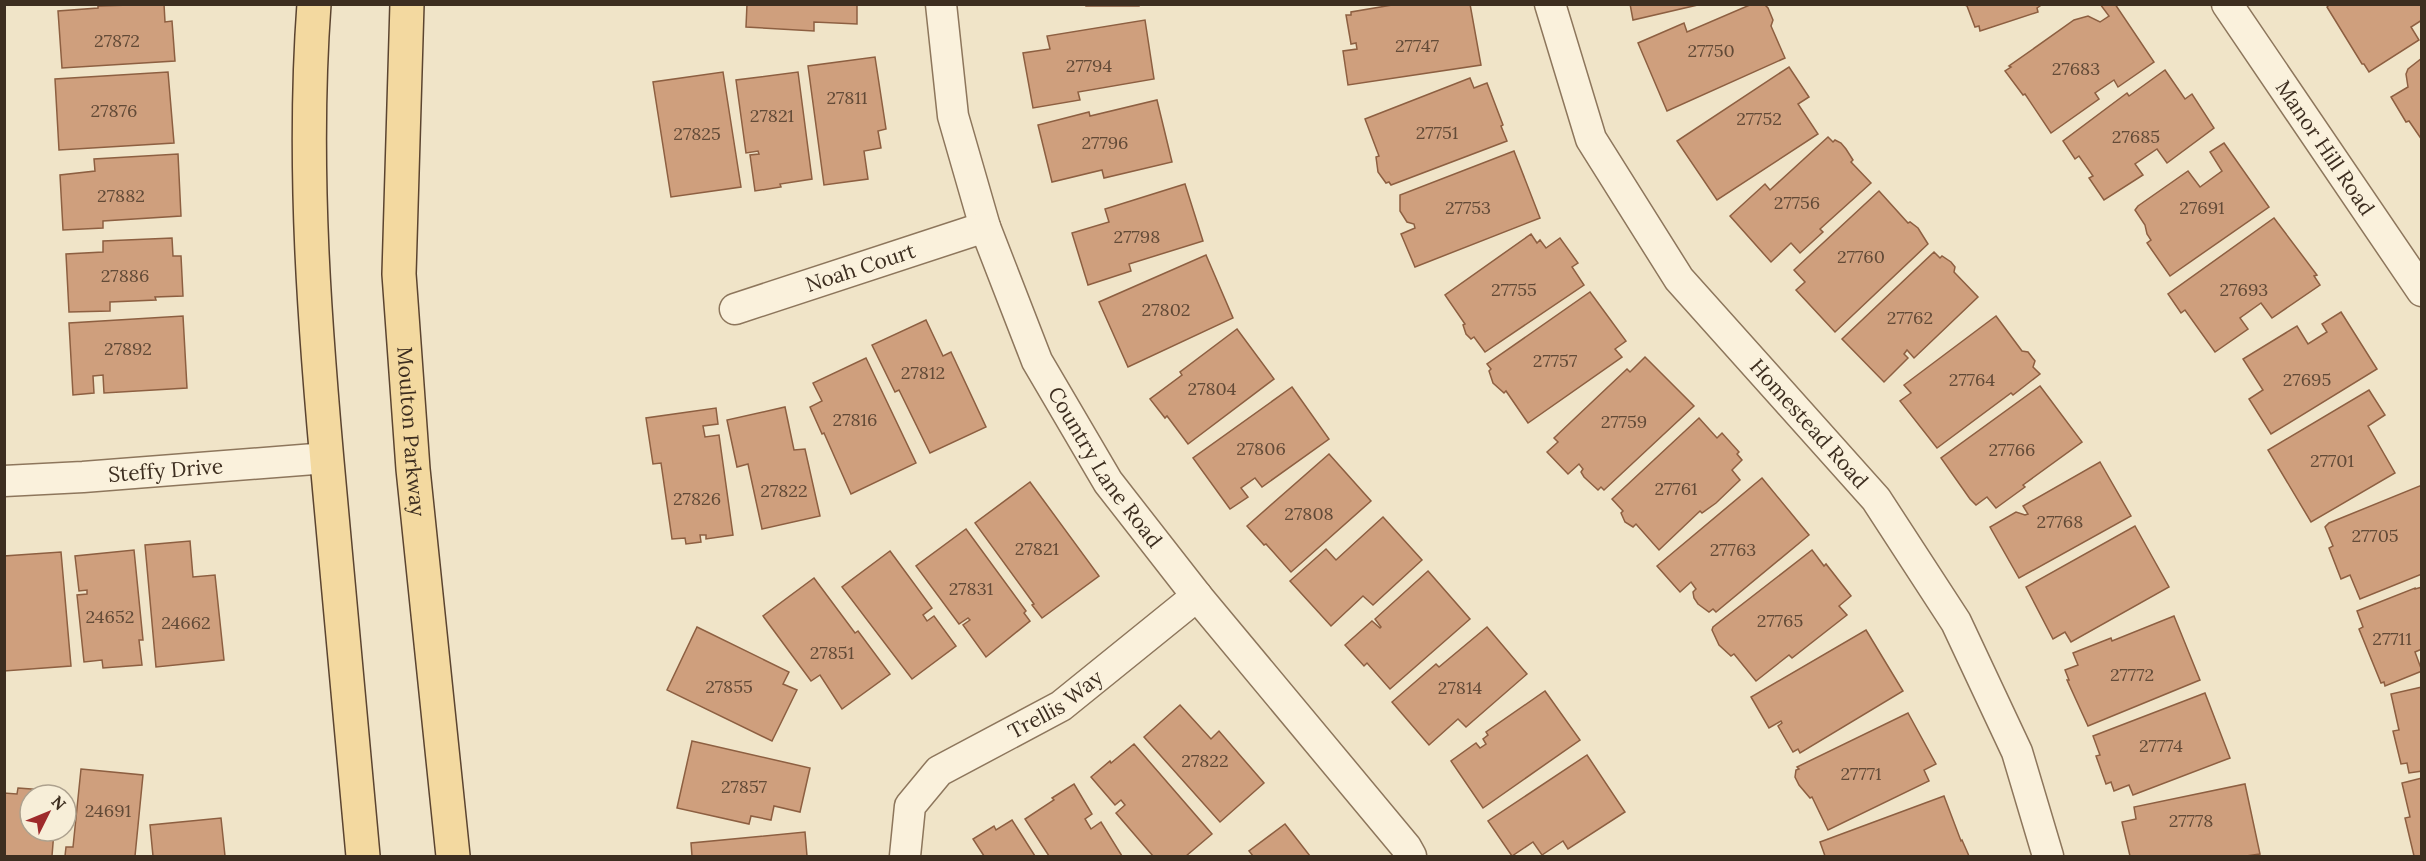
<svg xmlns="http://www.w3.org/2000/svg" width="2426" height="861" font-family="Lora,serif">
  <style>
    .building { fill: #cf9f7d; stroke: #8d5f41; stroke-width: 1.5 }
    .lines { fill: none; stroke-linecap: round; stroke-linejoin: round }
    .street-casing { stroke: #8d765c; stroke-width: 33 }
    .primary-casing { stroke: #5b4430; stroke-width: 36 }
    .street { stroke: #faf1dc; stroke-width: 30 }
    .primary { stroke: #f3d9a0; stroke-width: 33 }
    .labels { text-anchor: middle; stroke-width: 4.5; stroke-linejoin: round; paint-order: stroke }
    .number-label { font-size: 18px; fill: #624a37 }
    .street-label { font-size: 21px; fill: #3d2e20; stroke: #f7eed8 }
  </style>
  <rect width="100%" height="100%" fill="#f0e4c8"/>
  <g class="building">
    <path d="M164 4 165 22 172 21 175 61 62 68 58 11 98 8V6Z"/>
    <path d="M747 4H857V24L814 22V31L746 27Z"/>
    <rect x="1086" y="4" width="53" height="2"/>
    <path d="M1398 4H1470L1481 65 1348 85 1343 51 1357 49 1356 43 1351 44 1346 15H1351V12Z"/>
    <path d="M1630 4H1702L1633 20Z"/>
    <path d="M1752 4H1764L1768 8 1773 20 1771 26 1785 58 1667 111 1638 43 1684 23 1687 32Z"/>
    <path d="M2043 4 2037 8 2038 12 1980 31 1979 26 1975 27 1967 6 1963 4Z"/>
    <path d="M2100 4H2115L2154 62 2118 87 2114 80 2095 93 2099 99 2051 133 2025 94 2023 95 2005 71 2011 67 2009 66 2074 20 2088 16 2100 22 2109 16Z"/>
    <path d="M2330 4H2422V20L2411 27 2419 40 2369 72 2364 64H2362L2327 7Z"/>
    <path d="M1145 20 1154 79 1078 92 1080 100 1033 108 1023 53 1050 49 1047 36Z"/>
    <path d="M875 57 886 129 878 131 881 148 864 151 868 179 824 185 808 66Z"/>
    <path d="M2422 58V140L2409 121 2406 122 2391 97 2408 87 2406 74 2408 69Z"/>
    <path d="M1789 67 1809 97 1798 104 1818 134 1717 200 1677 141Z"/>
    <path d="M2165 70 2185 99 2192 94 2214 128 2167 163 2157 149 2135 164 2143 175 2104 200 2089 178 2093 176 2079 156 2075 159 2063 141 2127 93 2129 96Z"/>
    <path d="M168 72 174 143 59 150 55 79Z"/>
    <path d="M723 72 741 187 671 197 653 82Z"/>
    <path d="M798 72 812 179 780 184 781 187 755 191 750 155 759 154 758 151 746 153 736 80Z"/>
    <path d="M1470 78 1474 88 1487 83 1503 125 1501 126 1507 141 1391 185 1389 182 1386 183 1378 172 1376 157 1379 156 1365 119Z"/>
    <path d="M1157 100 1172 162 1104 178 1102 170 1052 182 1038 125 1089 112 1090 116Z"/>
    <path d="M1828 137 1833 142 1835 140 1841 143 1846 149 1853 160 1851 162 1871 183 1820 229 1823 232 1800 253 1791 243 1771 262 1730 216 1765 184 1770 190Z"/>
    <path d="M2224 143 2269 207 2170 276 2147 243 2151 240 2147 234 2145 225 2135 210 2138 206 2188 171 2200 187 2222 171 2210 152Z"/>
    <path d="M1514 151 1540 218 1415 267 1401 234 1415 228 1414 224 1407 222 1400 211V195Z"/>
    <path d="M178 154 181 216 103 221V228L63 230 60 175 95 171 94 159Z"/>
    <path d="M1185 184 1203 241 1129 264 1131 271 1088 285 1072 233 1109 222 1105 209Z"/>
    <path d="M1879 191 1908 223 1910 222 1918 228 1928 244 1835 332 1796 290 1805 282 1794 270Z"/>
    <path d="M2274 218 2317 275 2314 276 2320 285 2272 318 2261 303 2240 318 2248 329 2215 352 2185 310 2181 313 2168 294Z"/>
    <path d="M1531 234 1537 243 1540 240 1546 248 1560 238 1578 263 1572 267 1584 285 1485 352 1474 337 1471 339 1466 334 1463 325 1465 324 1445 295Z"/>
    <path d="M172 238 173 256H181L183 296 155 297 156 300 110 302V311L69 312 66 254 103 252V241Z"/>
    <path d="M1934 252 1940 258 1942 256 1951 262 1955 267 1954 272 1978 297 1914 358 1907 350 1904 354 1908 358 1884 382 1842 339Z"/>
    <path d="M1206 255 1233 318 1128 367 1099 302Z"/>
    <path d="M1590 292 1626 341 1615 349 1622 357 1528 423 1506 391 1504 393 1493 383 1489 371 1491 369 1487 364Z"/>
    <path d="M2341 312 2377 369 2271 434 2249 399 2263 390 2243 359 2297 326 2308 344 2327 332 2322 324Z"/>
    <path d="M183 316 187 388 104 393 103 375 93 376 94 393 73 395 69 323Z"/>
    <path d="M1996 316 2022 351 2028 352 2035 361 2033 367 2040 374 2013 395 2011 393 1937 448 1900 401 1911 393 1904 385Z"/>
    <path d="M926 320 943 356 951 352 986 427 930 453 899 390 895 392 872 345Z"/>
    <path d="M1237 329 1274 379 1188 444 1167 416 1165 418 1150 399 1182 375 1180 372Z"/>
    <path d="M1645 357 1694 406 1604 490 1601 487 1598 490 1584 477 1581 472 1583 469 1579 464 1568 474 1547 452 1558 442 1554 438 1627 369 1630 372Z"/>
    <path d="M866 358 916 463 851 494 824 433 822 434 810 407 822 401 813 383Z"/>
    <path d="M2040 386 2082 442 2023 485 2025 487 1996 508 1987 497 1976 505 1970 499 1941 458Z"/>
    <path d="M1292 387 1329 439 1262 487 1255 478 1241 488 1248 497 1230 509 1193 458Z"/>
    <path d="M2369 390 2385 415 2368 426 2395 473 2311 522 2268 450Z"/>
    <path d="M785 407 794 450 805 449 820 516 762 529 748 464 737 467 727 420Z"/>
    <path d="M716 408 718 424 703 426 705 437 719 435 733 535 706 539V535H700L701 542 686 544 685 538 672 539 661 463 653 464 646 418Z"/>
    <path d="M1699 418 1717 438 1722 433 1739 452 1737 454 1742 460 1732 470 1740 480 1716 503 1702 513 1700 511 1659 550 1636 524 1633 527 1625 522 1621 513 1623 511 1612 499Z"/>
    <path d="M1329 454 1371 501 1291 572 1266 544 1264 545 1247 526Z"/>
    <path d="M2100 462 2131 516 2019 578 1990 527 2016 512 2025 515 2028 514 2023 506Z"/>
    <path d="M1762 478 1809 535 1716 612 1713 609 1709 612 1698 604 1694 598 1693 592 1696 589 1691 582 1680 592 1657 566Z"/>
    <path d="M1030 482 1099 576 1042 618 1032 605 1034 604 975 523Z"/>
    <path d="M2422 485V574L2360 599 2350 575 2341 579 2329 548 2333 546 2325 527 2329 523Z"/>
    <path d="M1383 517 1422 560 1373 605 1363 596 1331 626 1290 581 1326 549 1336 560Z"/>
    <path d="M2135 526 2169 587 2071 642 2065 632 2053 639 2026 587Z"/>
    <path d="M966 529 1026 611 1024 613 1030 621 986 657 963 625 970 620 968 618 959 624 916 566Z"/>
    <path d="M190 541 193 577 215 575 224 660 156 667 145 545Z"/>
    <path d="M134 550 143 640H139L142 665 103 668 102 660 84 662 77 595 87 594V590L79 591 75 556Z"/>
    <path d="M1812 550 1824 566 1826 564 1851 596 1839 606 1847 615 1792 658 1789 655 1756 681 1734 654 1731 656 1719 645 1712 630 1713 627Z"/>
    <path d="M890 551 932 608 923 615 927 621 934 616 956 646 912 679 842 587Z"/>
    <path d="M61 552 71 666 4 671V556Z"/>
    <path d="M1428 571 1470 619 1390 689 1367 663 1364 666 1345 645 1372 621 1380 628 1381 627 1375 619Z"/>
    <path d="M814 578 855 633 858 631 890 674 842 709 820 675 811 681 763 616Z"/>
    <path d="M2422 587V649L2415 652 2422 671 2385 686 2384 682 2381 683 2359 629 2363 627 2357 611 2415 588V589Z"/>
    <path d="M2174 616 2200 680 2088 726 2067 680H2069L2065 670 2078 665 2073 653 2111 638 2112 641Z"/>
    <path d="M697 627 789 672 783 684 797 690 772 741 667 690Z"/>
    <path d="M1487 627 1527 674 1466 727 1458 719 1429 745 1392 702 1436 664 1439 667Z"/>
    <path d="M1866 630 1903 691 1800 753 1798 749 1793 752 1778 726 1782 723 1781 721 1769 728 1751 697Z"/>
    <path d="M2422 687V771L2409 773 2407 763 2401 764 2393 731 2399 730 2391 694Z"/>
    <path d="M1545 691 1580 740 1483 808 1451 761 1476 743 1480 748 1486 744 1483 739 1488 735 1486 732Z"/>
    <path d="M2205 693 2230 758 2133 795 2129 785 2114 791 2111 782 2106 784 2096 756 2100 755 2093 736Z"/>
    <path d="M1180 705 1211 739 1219 731 1264 783 1220 822 1144 737Z"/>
    <path d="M1908 713 1936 764 1924 770 1929 781 1828 830 1812 797 1810 798 1799 785 1795 777 1796 770 1799 769 1797 767Z"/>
    <path d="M692 741 810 768 800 812 774 806 771 820 751 816 749 824 677 808Z"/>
    <path d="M1134 744 1212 834 1186 856H1153L1116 813 1125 805 1121 800 1115 805 1091 777 1110 761 1111 763Z"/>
    <path d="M1587 755 1625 812 1568 849 1563 841 1542 855 1533 842 1512 856 1488 821Z"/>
    <path d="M81 769 143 775 135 856H65L66 847H73Z"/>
    <path d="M2422 778V856H2414L2405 818 2410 817 2402 783Z"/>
    <path d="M1074 784 1092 814 1085 819 1091 829 1101 822 1122 856H1049L1025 819 1054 800 1052 798Z"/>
    <path d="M2245 784 2260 854 2246 856H2130L2122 822 2136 819 2134 807Z"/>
    <path d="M18 788 58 791V795H30V831H54L52 856H4V793L17 794Z"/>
    <path d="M1944 796 1961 841 1962 840 1969 856H1825L1820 842Z"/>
    <path d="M221 818 225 856H153L150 825Z"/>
    <path d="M1012 820 1035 856H984L973 839 994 826 996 830Z"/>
    <path d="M1285 824 1310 856H1253L1249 851Z"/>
    <path d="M805 832 807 856H692L691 843Z"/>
  </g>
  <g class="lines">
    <defs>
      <g id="street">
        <path id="s1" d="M941 4 953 116 985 227 1037 361 1108 482 1197 596 1406 847 1411 856"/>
        <path id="s2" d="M1550 4 1591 139 1679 279 1876 499 1956 622 2017 752 2048 856"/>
        <path id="s3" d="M2227 4 2422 291"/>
        <path id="s4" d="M735 309 985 227"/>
        <path id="s5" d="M4 481 83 477 327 458"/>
        <path id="s6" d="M905 856 910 806 939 771 1061 706 1197 596"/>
      </g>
      <g id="primary">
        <path d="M314 4C302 168 315 332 330 494 341 615 352 736 363 856"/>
        <path id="s7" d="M407 4 399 274 413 469 453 856"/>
      </g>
    </defs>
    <use href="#street" class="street-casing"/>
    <use href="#primary" class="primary-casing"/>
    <use href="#street" class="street"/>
    <use href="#primary" class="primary"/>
  </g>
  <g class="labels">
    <g class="number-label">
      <text x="117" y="47">27872</text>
      <text x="1417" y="52">27747</text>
      <text x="1711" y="57">27750</text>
      <text x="1089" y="72">27794</text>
      <text x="2076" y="75">27683</text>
      <text x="847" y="104">27811</text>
      <text x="114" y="117">27876</text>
      <text x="772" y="122">27821</text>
      <text x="1759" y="125">27752</text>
      <text x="1437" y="139">27751</text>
      <text x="697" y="140">27825</text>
      <text x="2136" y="143">27685</text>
      <text x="1105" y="149">27796</text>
      <text x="121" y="202">27882</text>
      <text x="1797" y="209">27756</text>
      <text x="1468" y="214">27753</text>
      <text x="2202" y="214">27691</text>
      <text x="1137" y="243">27798</text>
      <text x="1861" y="263">27760</text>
      <text x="125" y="282">27886</text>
      <text x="1514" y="296">27755</text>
      <text x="2244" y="296">27693</text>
      <text x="1166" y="316">27802</text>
      <text x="1910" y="324">27762</text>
      <text x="128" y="355">27892</text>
      <text x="1555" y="367">27757</text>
      <text x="923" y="379">27812</text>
      <text x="1972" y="386">27764</text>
      <text x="2307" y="386">27695</text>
      <text x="1212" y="395">27804</text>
      <text x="855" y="426">27816</text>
      <text x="1624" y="428">27759</text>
      <text x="1261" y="455">27806</text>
      <text x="2012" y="456">27766</text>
      <text x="2332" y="467">27701</text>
      <text x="1676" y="495">27761</text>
      <text x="784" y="497">27822</text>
      <text x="697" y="505">27826</text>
      <text x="1309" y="520">27808</text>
      <text x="2060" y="528">27768</text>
      <text x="2375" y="542">27705</text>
      <text x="1037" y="555">27821</text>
      <text x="1733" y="556">27763</text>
      <text x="971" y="595">27831</text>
      <text x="110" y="623">24652</text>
      <text x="1780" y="627">27765</text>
      <text x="186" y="629">24662</text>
      <text x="2392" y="645">27711</text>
      <text x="832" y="659">27851</text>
      <text x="2132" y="681">27772</text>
      <text x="729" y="693">27855</text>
      <text x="1460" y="694">27814</text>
      <text x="2161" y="752">27774</text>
      <text x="1205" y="767">27822</text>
      <text x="1861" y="780">27771</text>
      <text x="744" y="793">27857</text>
      <text x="108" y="817">24691</text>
      <text x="2191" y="827">27778</text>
    </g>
    <g class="street-label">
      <text dy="7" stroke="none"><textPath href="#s3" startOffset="174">Manor Hill Road</textPath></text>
      <text dy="7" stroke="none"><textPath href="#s4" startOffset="132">Noah Court</textPath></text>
      <text dy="7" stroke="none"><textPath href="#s2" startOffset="501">Homestead Road</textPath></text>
      <text dy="7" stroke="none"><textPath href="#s7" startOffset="428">Moulton Parkway</textPath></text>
      <text dy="7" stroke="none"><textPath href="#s1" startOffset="498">Country Lane Road</textPath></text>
      <text dy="7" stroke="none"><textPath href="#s5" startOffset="162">Steffy Drive</textPath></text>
      <text dy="7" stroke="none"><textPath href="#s6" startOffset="230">Trellis Way</textPath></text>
    </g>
  </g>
  <rect width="2426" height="861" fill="none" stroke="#3d2e20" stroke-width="12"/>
  <g transform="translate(48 813) rotate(47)"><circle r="28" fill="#f7eed8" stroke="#ada18e" stroke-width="1.5"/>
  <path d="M0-4.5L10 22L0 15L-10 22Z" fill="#9e2a2b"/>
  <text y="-9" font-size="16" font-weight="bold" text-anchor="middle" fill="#3d2e20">N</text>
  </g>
</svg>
